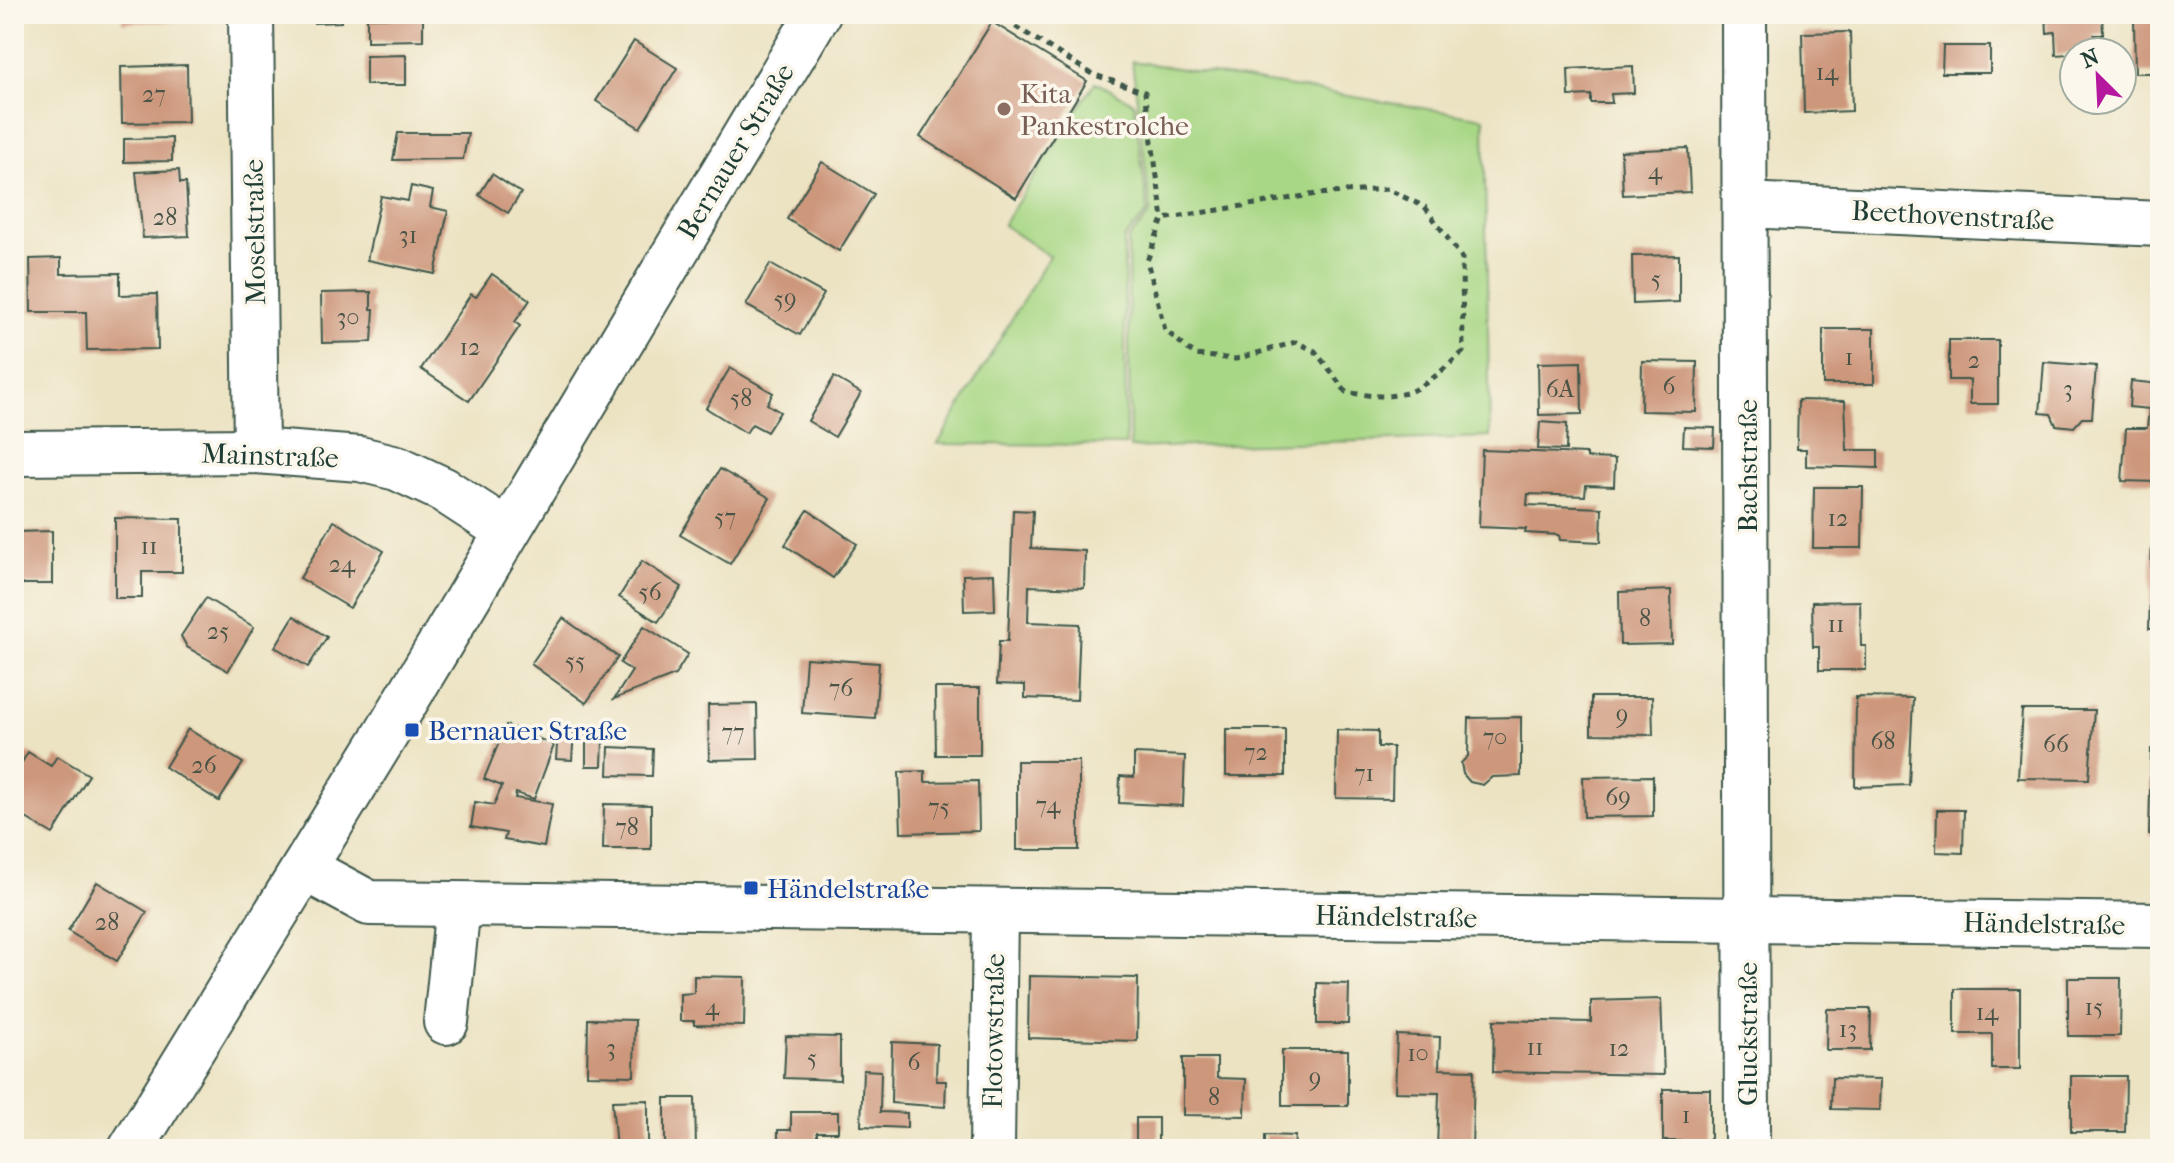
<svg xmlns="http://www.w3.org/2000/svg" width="2174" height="1163" font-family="'IM FELL French Canon',serif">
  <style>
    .green { fill: #a8d785; stroke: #648a5c; stroke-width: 2 }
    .building { fill: #cd977c }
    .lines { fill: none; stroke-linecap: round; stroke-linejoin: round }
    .minor-casing { stroke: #3e5649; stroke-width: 48 }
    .major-casing { stroke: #3e5649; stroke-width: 48 }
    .path { stroke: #3e5649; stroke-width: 5; stroke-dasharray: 6 6; stroke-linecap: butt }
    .minor { stroke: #fff; stroke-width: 44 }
    .major { stroke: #fff; stroke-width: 44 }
    .education-dot { fill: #8d6e63; stroke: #fbf7ec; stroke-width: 3 }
    .transit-dot { fill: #1a4fb4; stroke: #fbf7ec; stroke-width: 3 }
    .labels { text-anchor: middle; stroke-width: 7; stroke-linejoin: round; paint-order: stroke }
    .number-label { font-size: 24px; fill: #4a5446 }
    .education-label { font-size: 28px; fill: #785e54; stroke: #fbf7ec; text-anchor: start }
    .street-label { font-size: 28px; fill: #1f3d34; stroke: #fbf7ec }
    .transit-label { font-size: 28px; fill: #164399; stroke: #fbf7ec; text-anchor: start }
  </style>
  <rect width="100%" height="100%" fill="#fbf7ec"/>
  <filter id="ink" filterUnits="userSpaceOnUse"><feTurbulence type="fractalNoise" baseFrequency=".0125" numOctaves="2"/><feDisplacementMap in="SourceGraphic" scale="16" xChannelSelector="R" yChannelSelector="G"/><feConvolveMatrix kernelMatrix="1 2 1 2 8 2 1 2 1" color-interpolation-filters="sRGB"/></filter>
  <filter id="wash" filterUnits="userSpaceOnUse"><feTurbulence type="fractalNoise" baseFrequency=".006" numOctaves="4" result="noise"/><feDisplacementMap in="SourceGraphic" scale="32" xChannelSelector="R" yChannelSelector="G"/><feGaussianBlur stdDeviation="1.8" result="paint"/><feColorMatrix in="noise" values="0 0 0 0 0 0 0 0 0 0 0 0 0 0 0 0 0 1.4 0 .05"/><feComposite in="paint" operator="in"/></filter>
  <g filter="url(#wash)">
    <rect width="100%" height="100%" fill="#ece3c3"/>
    <g class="green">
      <path d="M1132 61 1484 118 1490 437 1130 448 1128 240 1151 212Z"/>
      <path d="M1095 82 1134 103 1148 212 1124 239 1126 445 938 444 1049 256 1003 225Z"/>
    </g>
    <g id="blocks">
      <g class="building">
        <path d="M122 14H183L184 21 122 23Z"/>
        <path d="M314 14H341V22L314 23Z"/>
        <path d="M2046 14H2102L2103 35H2094L2095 52 2056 55 2055 32 2047 33Z"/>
        <path d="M423 17V40L367 41V18Z"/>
        <path d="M2134 18H2160V73H2135Z"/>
        <path d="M992 22 1087 81 1016 198 920 137Z"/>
        <path d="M1850 32 1852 111 1804 113 1802 33Z"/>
        <path d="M634 41 677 68 640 128 596 101Z"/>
        <path d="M1943 46H1990V73H1942Z"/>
        <path d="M406 55V85H366V56Z"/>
        <path d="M187 65 188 122 122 123 121 67Z"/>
        <path d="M1633 66 1634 93 1611 94 1612 103H1591V95L1569 96 1568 69Z"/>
        <path d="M398 133H468L463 159 393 160Z"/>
        <path d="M172 138V161L124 162V139Z"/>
        <path d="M1688 148 1690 192 1623 195 1621 151Z"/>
        <path d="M822 162 874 194 839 251 787 219Z"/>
        <path d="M179 170 180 183H186L189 236 143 238 136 172Z"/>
        <path d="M492 174 521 193 508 213 479 195Z"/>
        <path d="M411 186 433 191 430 207 448 211 435 274 367 260 381 196 408 201Z"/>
        <path d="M1679 255V302L1633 304 1632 256Z"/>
        <path d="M61 258V274L120 273V295L157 294 158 349 87 350 86 312H31L30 259Z"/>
        <path d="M770 264 824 294 800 335 746 305Z"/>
        <path d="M492 274 530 300 515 322 520 326 469 401 421 369 471 294 476 297Z"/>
        <path d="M371 292V309H374L372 342 322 343 321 293Z"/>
        <rect x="1823" y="329" width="51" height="55"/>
        <path d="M1949 340H1998V404H1970V380H1949Z"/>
        <path d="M1642 361 1697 362 1696 412 1641 411Z"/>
        <path d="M1581 362 1582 414 1539 415 1538 363Z"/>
        <path d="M2044 362 2096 366 2092 418H2082L2074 427 2056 425 2051 414 2040 413Z"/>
        <path d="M730 368 773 393 767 404 780 412 767 432 752 424 746 433 706 408Z"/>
        <path d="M834 377 861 393 835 437 808 421Z"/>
        <path d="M2131 381 2160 384V482L2122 481 2126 428H2147L2149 409 2129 407Z"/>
        <path d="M1798 400 1845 401 1847 450H1878V468L1806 466V449H1797Z"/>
        <path d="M1540 422 1567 424 1566 450 1538 449Z"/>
        <path d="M1684 427 1715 428 1714 447 1683 446Z"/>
        <path d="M1482 450 1587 454V458L1615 459 1614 486 1586 485 1585 496 1528 494 1527 505 1602 508 1601 542 1560 540 1559 535 1525 533 1526 529 1479 527Z"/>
        <path d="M720 469 770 498 730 564 680 535Z"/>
        <path d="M1814 487H1863L1862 548H1813Z"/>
        <path d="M808 510 857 544 833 578 785 545Z"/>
        <path d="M1013 510 1033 511 1031 548 1085 551 1084 588 1029 586 1028 622 1080 624 1077 700 1025 698V685L997 684 999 641H1008Z"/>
        <path d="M115 518 182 519V572H142V598H115Z"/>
        <path d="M334 521 384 551 350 608 300 578Z"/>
        <path d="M52 531V584H14V532Z"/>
        <path d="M2152 541H2160V629H2149Z"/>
        <path d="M642 561 682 587 658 622 619 597Z"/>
        <path d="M994 574 995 610 964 611 963 575Z"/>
        <path d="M1671 590 1672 644 1620 645 1619 592Z"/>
        <path d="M206 598 254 627 228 671 187 647 181 636Z"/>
        <path d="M1860 601 1861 646H1866V670H1819V647H1813L1812 602Z"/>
        <path d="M294 616 327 637 308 667 275 647Z"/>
        <path d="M563 618 618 657 586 703 531 664Z"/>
        <path d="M644 626 688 654 675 675 614 699 632 671 620 663Z"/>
        <path d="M806 658 879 663 875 718 802 713Z"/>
        <path d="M935 688H980V755H936Z"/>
        <path d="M1591 697H1652L1653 735 1591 734Z"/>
        <path d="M1856 697 1913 698 1909 785 1855 787Z"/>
        <path d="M757 704 758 759 709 760 708 705Z"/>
        <path d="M2022 710H2094L2089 779 2018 778Z"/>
        <path d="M1521 717V776L1492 777 1483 785 1470 782 1463 774 1461 763 1468 756 1469 718Z"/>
        <path d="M506 725 554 745 534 799 516 793 515 798 552 804 544 847 504 840 506 833 471 827 475 802 494 805 502 786 484 779Z"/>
        <path d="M188 729 243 763 219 801 165 767Z"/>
        <rect x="1226" y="729" width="59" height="47"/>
        <path d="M558 730 574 731 572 760 556 759Z"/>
        <path d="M1337 730 1378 731V747H1393L1392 799 1336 798Z"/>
        <path d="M586 736 603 737 602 766H586Z"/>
        <path d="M609 747 653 749 652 776 608 775Z"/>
        <path d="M2151 749H2160V835H2149Z"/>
        <path d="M28 752 51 766 57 756 89 775 53 834 14 811V776Z"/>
        <path d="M1134 754 1185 756 1183 806 1119 803 1120 776 1134 777Z"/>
        <rect x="1017" y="761" width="62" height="89"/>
        <path d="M925 771V782L978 781 979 831 901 833 899 772Z"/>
        <path d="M1653 776V816L1584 817 1583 777Z"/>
        <path d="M604 804 651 805V849H603Z"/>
        <path d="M1937 810H1964L1963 853 1936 852Z"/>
        <path d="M97 882 147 912 117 961 68 931Z"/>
        <path d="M694 976 745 977 744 1026 694 1025V1021H680V994L694 993Z"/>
        <path d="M1029 976 1138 978 1137 1041 1028 1038Z"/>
        <path d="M2068 978H2121L2120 1036H2068Z"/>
        <path d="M1317 983 1349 984 1348 1024H1317Z"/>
        <path d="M1955 989H2020V1069H1992V1034H1955Z"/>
        <path d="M1661 999 1664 1075 1493 1072 1494 1020 1591 1022V1001Z"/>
        <path d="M1827 1009H1871L1870 1050H1826Z"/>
        <path d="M588 1019 635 1020 634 1076 587 1075Z"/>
        <path d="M1397 1035 1440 1037 1439 1069 1474 1070 1472 1149H1437L1439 1093 1395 1092Z"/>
        <path d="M786 1036 840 1037V1080L784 1078Z"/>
        <path d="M892 1042 937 1044 936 1081H946L945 1107 891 1103Z"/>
        <rect x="1282" y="1050" width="66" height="56"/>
        <path d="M1183 1058H1217V1078L1246 1079 1245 1116 1183 1115Z"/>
        <path d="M863 1070 881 1071 880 1112 907 1113V1128L861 1126Z"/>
        <path d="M2071 1076H2126L2125 1132H2071Z"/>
        <path d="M1832 1078 1881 1079 1880 1110 1831 1109Z"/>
        <path d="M1663 1089H1710V1148H1688V1141H1663Z"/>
        <path d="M665 1098H695L696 1149H665Z"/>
        <path d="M648 1100V1149H616L612 1101Z"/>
        <path d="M791 1112H838V1132H817V1149H778V1130H791Z"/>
        <rect x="1136" y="1118" width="22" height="31"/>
        <path d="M1265 1135 1295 1136 1294 1149H1265Z"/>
      </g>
    </g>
  </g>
  <g filter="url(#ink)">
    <use href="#blocks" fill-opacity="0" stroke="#3e5649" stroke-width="2"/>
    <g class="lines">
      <defs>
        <g id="minor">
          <path d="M251 14 256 451"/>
          <path d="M1744 14 1747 1149"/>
          <path d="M1746 205 2160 224"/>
          <path d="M14 453 256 451 360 459 397 468 444 490 507 531"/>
          <path d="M304 868 369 903 2160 925"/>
          <path d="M446 1022 458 905"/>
          <path d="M992 1149 995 912"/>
        </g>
        <path id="major" d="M131 1149 385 736 818 14"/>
      </defs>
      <use href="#minor" class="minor-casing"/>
      <use href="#major" class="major-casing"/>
      <path class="path" d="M995 14 1092 74 1145 92 1163 219 1147 261 1165 330 1195 355 1236 359 1296 342 1315 351 1346 392C1408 403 1418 392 1463 352L1462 258 1425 207 1387 189 1317 194 1163 219"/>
      <use href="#minor" class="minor"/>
      <use href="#major" class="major"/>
    </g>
  </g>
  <circle class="education-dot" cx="1004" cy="109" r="8"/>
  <g class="transit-dot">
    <rect x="404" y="722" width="16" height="16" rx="4"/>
    <rect x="743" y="880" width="16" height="16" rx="4"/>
  </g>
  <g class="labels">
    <g class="number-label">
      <text x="1827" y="80">14</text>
      <text x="154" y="102">27</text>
      <text x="1655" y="179">4</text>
      <text x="165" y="225">28</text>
      <text x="408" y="243">31</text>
      <text x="1656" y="287">5</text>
      <text x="785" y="307">59</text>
      <text x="348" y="325">30</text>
      <text x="470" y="355">12</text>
      <text x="1849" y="365">1</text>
      <text x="1974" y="368">2</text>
      <text x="1669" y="394">6</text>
      <text x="1560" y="397">6A</text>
      <text x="2068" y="397">3</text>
      <text x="741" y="406">58</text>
      <text x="725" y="525">57</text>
      <text x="1838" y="526">12</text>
      <text x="149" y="554">11</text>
      <text x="342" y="572">24</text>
      <text x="650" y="600">56</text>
      <text x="1645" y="626">8</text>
      <text x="1836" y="632">11</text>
      <text x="218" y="639">25</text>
      <text x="575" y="669">55</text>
      <text x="841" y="696">76</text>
      <text x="1622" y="723">9</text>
      <text x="733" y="740">77</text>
      <text x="1495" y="745">70</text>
      <text x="1883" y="749">68</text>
      <text x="2056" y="752">66</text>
      <text x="1256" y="760">72</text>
      <text x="204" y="773">26</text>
      <text x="1364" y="781">71</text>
      <text x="1618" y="805">69</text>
      <text x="1048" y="813">74</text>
      <text x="939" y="815">75</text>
      <text x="627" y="835">78</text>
      <text x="107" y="930">28</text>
      <text x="712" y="1015">4</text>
      <text x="2094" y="1015">15</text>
      <text x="1987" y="1020">14</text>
      <text x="1848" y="1037">13</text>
      <text x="1535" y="1055">11</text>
      <text x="611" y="1056">3</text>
      <text x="1619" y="1056">12</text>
      <text x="1418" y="1061">10</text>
      <text x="812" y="1066">5</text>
      <text x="914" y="1070">6</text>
      <text x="1315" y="1086">9</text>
      <text x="1214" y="1105">8</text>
      <text x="1686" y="1123">1</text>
    </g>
    <g class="education-label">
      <text x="1020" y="103">Kita<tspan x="1020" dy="32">Pankestrolche</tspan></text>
    </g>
    <g class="street-label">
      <text transform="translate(735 151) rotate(-59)" y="10">Bernauer Straße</text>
      <text transform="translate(1953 215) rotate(3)" y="10">Beethovenstraße</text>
      <text transform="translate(254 232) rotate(-91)" y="10">Moselstraße</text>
      <text transform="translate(270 455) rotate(2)" y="10">Mainstraße</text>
      <text transform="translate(1747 466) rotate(-90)" y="10">Bachstraße</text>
      <text transform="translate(1396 916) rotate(1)" y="10">Händelstraße</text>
      <text transform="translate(2044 923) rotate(1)" y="10">Händelstraße</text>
      <text transform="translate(993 1031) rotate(-89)" y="10">Flotowstraße</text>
      <text transform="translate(1747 1034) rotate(-90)" y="10">Gluckstraße</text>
    </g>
    <g class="transit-label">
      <text x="428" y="740">Bernauer Straße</text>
      <text x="767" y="898">Händelstraße</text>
    </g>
  </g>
  <rect width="2174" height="1163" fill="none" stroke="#fbf7ec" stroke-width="48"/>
  <g transform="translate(2098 76) rotate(336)"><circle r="38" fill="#fbf7ec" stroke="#a3ada2" stroke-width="2"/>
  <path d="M0-6L14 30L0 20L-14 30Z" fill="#b5179e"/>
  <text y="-12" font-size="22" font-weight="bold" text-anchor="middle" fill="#1f3d34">N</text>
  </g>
</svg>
